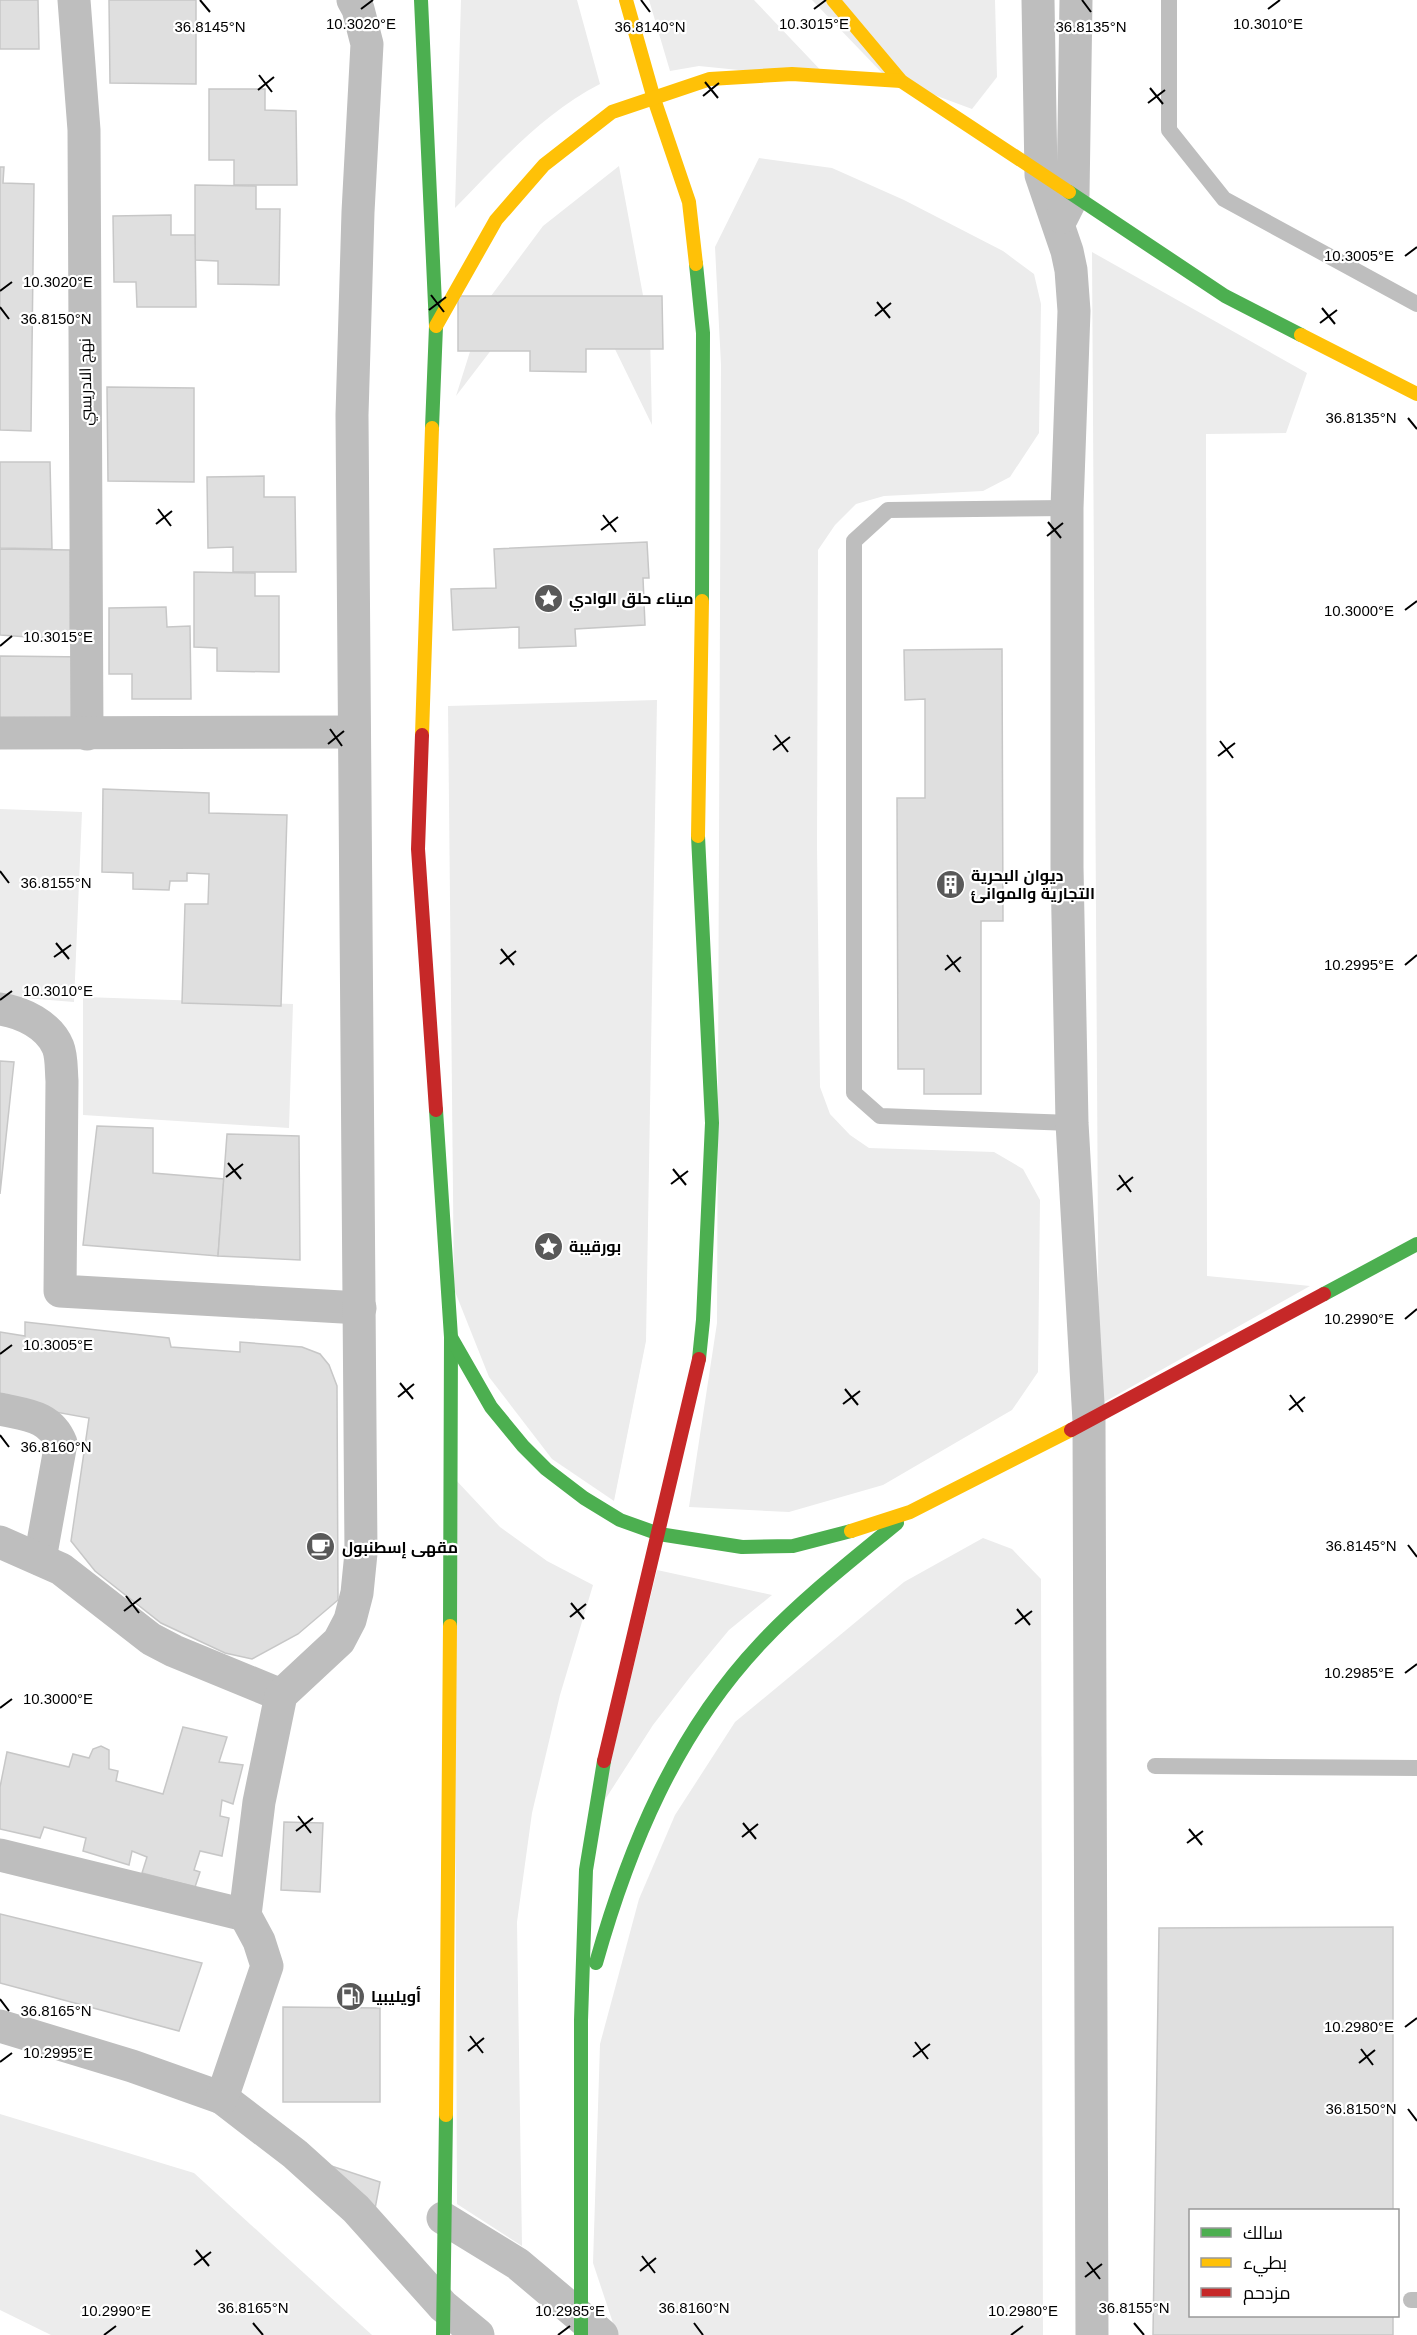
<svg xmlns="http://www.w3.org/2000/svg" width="1417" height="2335" font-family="Helvetica,Cairo,sans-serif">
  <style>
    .green { fill: #ececec }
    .building { fill: #dfdfdf; stroke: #c7c7c7; stroke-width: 1.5 }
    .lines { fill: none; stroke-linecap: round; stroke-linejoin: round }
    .lane { stroke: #bebebe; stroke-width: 16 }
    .street { stroke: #bebebe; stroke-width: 33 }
    .fast { stroke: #4caf50; stroke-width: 14 }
    .slow { stroke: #ffc107; stroke-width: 14 }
    .jam { stroke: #c62828; stroke-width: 14 }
    .ticks { fill: none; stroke: #000; stroke-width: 2 }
    .labels { text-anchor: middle; stroke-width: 4.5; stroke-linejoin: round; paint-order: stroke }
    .street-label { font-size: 16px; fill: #000; stroke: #fff }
    .poi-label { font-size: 16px; font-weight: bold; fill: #000; stroke: #fff; text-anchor: start }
    .ticks-label { font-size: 15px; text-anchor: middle; fill: #000; stroke: #fff; stroke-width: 4.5; stroke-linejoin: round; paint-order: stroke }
  </style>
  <rect width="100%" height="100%" fill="#fff"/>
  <g class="green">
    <path d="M461 0H577L600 84C542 114 500 162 455 208Z"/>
    <path d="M649 0H754L829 79 699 66 670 71Z"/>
    <path d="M812 0H995L997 77 972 109 886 77Z"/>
    <path d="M759 158 832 168 904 200 1003 251 1034 274 1041 304 1039 433 1010 477 983 491 884 496 856 504 835 525 818 550 817 847 820 1087 830 1114 850 1135 869 1148 994 1152 1023 1169 1040 1200 1038 1372 1012 1410 883 1485 789 1512 689 1507 717 1323 721 365 715 247Z"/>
    <path d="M619 166 650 333 652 425 612 343 505 332 456 396 485 304 543 226Z"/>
    <path d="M1092 252 1307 373 1286 433 1206 434 1207 1276 1310 1286 1099 1405Z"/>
    <path d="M657 700 646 1341 614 1501 552 1459 489 1377 454 1289 448 706Z"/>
    <path d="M0 809 82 812 74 1002 0 996Z"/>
    <path d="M83 997 293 1004 289 1128 83 1115Z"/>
    <path d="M454 1478 500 1527 547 1561 593 1585 560 1695 532 1813 517 1922 522 2246 457 2204Z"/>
    <path d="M983 1538 1012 1549 1041 1579 1043 2335H617L593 2263 600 2044 639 1899 675 1815 735 1722 904 1582Z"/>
    <path d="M657 1570 772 1595 729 1630 690 1677 653 1725 599 1809Z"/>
    <path d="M0 2114 194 2173 372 2335H51L0 2310Z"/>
  </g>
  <g class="building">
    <path d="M0 0H38L39 49H0Z"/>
    <path d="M109 0H196V84L110 83Z"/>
    <path d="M209 89H265V110L296 111 297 185H234V160H209Z"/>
    <path d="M0 167H4L3 183 34 184 31 431 0 430Z"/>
    <path d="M195 185 256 186V209H280L279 285 218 284V261L195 260Z"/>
    <path d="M171 215V235H195L196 307H137L136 282H114L113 216Z"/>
    <path d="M458 296H662L663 349H586V372L530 371V351H458Z"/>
    <path d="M107 387 194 388V482L108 481Z"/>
    <path d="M0 462H50L52 549 0 548Z"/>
    <path d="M264 476V497H295L296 572H233V547L208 548 207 477Z"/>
    <path d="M647 542 649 578H643L645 625 575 629 576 646 519 648V627L453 630 451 589 496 588 494 549Z"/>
    <path d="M0 549 70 550V640L0 635Z"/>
    <path d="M194 572 255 573V596H279V672L217 671V648L194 647Z"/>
    <path d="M166 607 167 627 190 626 191 699H132V674H109V608Z"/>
    <path d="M1002 649 1003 921H981V1094H924V1069H898L897 798H925V699L905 700 904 650Z"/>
    <path d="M0 656 87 657V721L0 729Z"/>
    <path d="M103 789 209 793V813L287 815 281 1006 182 1003 185 904H208L209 874 187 873V881H170L169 890 133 889V873L102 872Z"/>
    <path d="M0 1061 14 1062 0 1194Z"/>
    <path d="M97 1126 153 1128V1173L224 1179 218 1256 83 1245Z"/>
    <path d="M227 1134 299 1136 300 1260 218 1256Z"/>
    <path d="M25 1322 169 1338 171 1347 240 1352V1342L302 1347 320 1354 329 1365 337 1386 338 1600 298 1634 252 1659 225 1653 161 1623 95 1571 71 1541 89 1418 0 1402V1332L25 1336Z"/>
    <path d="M183 1727 227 1737 219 1762 243 1765 233 1804 222 1800 220 1816 229 1818 222 1856 200 1851 194 1870 200 1872 195 1887 142 1873 147 1857 132 1851 129 1865 83 1851 86 1838 44 1827 40 1838 0 1829V1787L7 1752 69 1767 73 1754 89 1758 93 1749 101 1746 109 1750V1769L118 1771 116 1781 163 1794Z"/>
    <path d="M284 1822 323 1823 320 1892 281 1890Z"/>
    <path d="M0 1914 202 1963 179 2031 0 1983Z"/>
    <path d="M1393 1927V2210H1190V2316H1393V2335H1153L1159 1928Z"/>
    <path d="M283 2007 380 2008V2102H283Z"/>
    <path d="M295 2154 380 2182 369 2241Z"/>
  </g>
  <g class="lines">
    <g class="lane">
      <path d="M1169 0V130L1224 199 1417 304"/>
      <path d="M1067 508 888 510 854 541V1093L880 1116 1072 1123"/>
      <path d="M1155 1766 1417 1768"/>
      <path d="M1411 2300H1417"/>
    </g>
    <g class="street">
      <path d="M74 0 84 130 87 734"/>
      <path d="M1038 0 1041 175 1067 251 1071 270 1074 311 1067 508V867L1072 1123 1089 1421 1092 2335"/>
      <path d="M1062 217 1073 195 1076 0"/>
      <path d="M0 733 353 732"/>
      <path d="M0 1009C22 1012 49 1025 58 1047 62 1057 61 1070 62 1081L60 1291 360 1308"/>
      <path d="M0 1409C25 1415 50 1415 61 1443L40 1559"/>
      <path d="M0 1542 61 1569 151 1639 174 1651 281 1695"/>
      <path d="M0 1855 245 1915"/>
      <path d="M0 2026 132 2066 222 2098 295 2154 356 2209 443 2306 478 2335"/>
      <path d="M222 2098 267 1966 259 1941 245 1915 259 1802 281 1695 339 1641 350 1620 357 1593 361 1553 352 415 358 212 367 44 358 9 353 0"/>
      <path d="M443 2218 518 2264 602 2335"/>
    </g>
    <g class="fast">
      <path d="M421 0 436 326 432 428"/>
      <path d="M1069 192 1225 296 1301 335"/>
      <path d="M696 264 703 333 702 601"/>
      <path d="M698 836 712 1123 703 1320 699 1359"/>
      <path d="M436 1110 451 1337 450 1626"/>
      <path d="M1324 1294 1417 1244"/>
      <path d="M452 1339 491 1407 523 1446 546 1469 584 1498 620 1520 659 1534 742 1547 793 1546 851 1531"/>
      <path d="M596 1963C629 1846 676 1733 761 1643 802 1599 851 1561 897 1523"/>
      <path d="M443 2335 446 2115"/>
      <path d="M581 2335V2020L586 1870 604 1761"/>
    </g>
    <g class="slow">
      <path d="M626 0 654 99 689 202 696 264"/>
      <path d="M833 0 901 81 1069 192"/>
      <path d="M436 326 496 220 544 165 612 112 710 79 792 74 901 81"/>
      <path d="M1301 335 1417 394"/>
      <path d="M422 735 432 428"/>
      <path d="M698 836 702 601"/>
      <path d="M851 1531 910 1512 1071 1430"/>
      <path d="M446 2115 450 1626"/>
    </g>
    <g class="jam">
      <path d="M422 735 418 849 436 1110"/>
      <path d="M1071 1430 1324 1294"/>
      <path d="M604 1761 699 1359"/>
    </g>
  </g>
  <path class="ticks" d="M200 0 210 12M641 0 650 12M1082 0 1091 12M361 9 373 0M814 9 826 0M1268 9 1280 0M259 75 272 92M705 82 718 98M1150 88 1163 104M258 90 274 77M703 96 719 83M1148 103 1165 90M1405 256 1417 247M0 291 12 282M431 295 444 312M877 302 890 318M0 307 9 319M1322 308 1335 324M429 310 446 297M875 316 891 303M1320 323 1337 310M1408 418 1417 429M158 509 171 526M603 515 616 532M1048 522 1061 538M156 524 172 511M601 530 618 517M1047 536 1063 523M1405 610 1417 601M0 646 12 636M330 729 342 746M775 735 788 752M1220 741 1233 758M328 744 344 731M773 750 790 737M1218 756 1235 743M0 871 9 883M56 943 69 959M501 949 514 965M947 955 960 972M54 957 71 945M500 964 516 951M1405 965 1417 955M945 970 961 957M0 1000 12 991M228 1163 241 1179M673 1169 686 1185M1119 1175 1131 1192M226 1177 243 1164M671 1184 688 1171M1117 1190 1133 1177M1405 1319 1417 1309M0 1354 12 1345M400 1383 413 1399M845 1389 858 1405M1290 1395 1303 1412M398 1397 414 1384M843 1404 860 1391M1289 1410 1305 1397M0 1435 9 1447M1408 1545 1417 1557M126 1596 139 1613M571 1603 584 1619M1017 1609 1030 1625M124 1611 141 1598M570 1617 586 1604M1015 1624 1032 1611M1405 1673 1417 1664M0 1708 12 1699M298 1816 311 1833M743 1823 756 1839M1189 1829 1202 1845M296 1831 313 1818M742 1837 758 1824M1187 1843 1203 1831M0 1999 9 2011M1405 2027 1417 2018M470 2036 483 2053M915 2042 928 2059M1361 2049 1373 2065M468 2051 484 2038M913 2057 930 2044M0 2062 12 2053M1359 2063 1375 2050M1408 2109 1417 2121M196 2250 209 2266M642 2256 655 2273M1087 2262 1100 2279M194 2265 211 2252M640 2271 656 2258M1085 2277 1102 2264M253 2323 263 2335M694 2323 703 2335M1134 2323 1144 2335M104 2335 116 2326M558 2335 570 2326M1011 2335 1023 2326"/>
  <defs>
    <symbol id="sight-disc" viewBox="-11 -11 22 22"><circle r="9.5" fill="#595959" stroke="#fff"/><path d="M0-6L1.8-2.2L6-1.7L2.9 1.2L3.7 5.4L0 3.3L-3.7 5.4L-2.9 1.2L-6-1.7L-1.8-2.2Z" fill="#fff"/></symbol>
    <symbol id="building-disc" viewBox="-11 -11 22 22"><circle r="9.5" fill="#595959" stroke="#fff"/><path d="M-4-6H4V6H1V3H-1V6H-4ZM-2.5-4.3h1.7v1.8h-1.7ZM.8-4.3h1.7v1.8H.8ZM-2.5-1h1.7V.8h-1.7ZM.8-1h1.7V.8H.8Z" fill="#fff"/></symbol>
    <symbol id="cafe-disc" viewBox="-11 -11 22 22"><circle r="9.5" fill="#595959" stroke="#fff"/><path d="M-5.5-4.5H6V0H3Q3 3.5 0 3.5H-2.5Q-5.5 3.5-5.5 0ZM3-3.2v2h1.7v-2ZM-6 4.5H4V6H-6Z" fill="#fff"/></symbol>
    <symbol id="fuel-disc" viewBox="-11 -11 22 22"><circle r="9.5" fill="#595959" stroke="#fff"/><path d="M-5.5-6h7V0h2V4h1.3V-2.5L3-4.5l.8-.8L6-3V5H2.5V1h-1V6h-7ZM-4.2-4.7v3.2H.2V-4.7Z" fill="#fff"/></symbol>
  </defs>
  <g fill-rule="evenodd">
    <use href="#sight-disc" x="532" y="582" width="33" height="33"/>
    <use href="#building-disc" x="934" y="868" width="33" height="33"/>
    <use href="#sight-disc" x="532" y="1230" width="33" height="33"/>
    <use href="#cafe-disc" x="304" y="1530" width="33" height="33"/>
    <use href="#fuel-disc" x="334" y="1980" width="33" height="33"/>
  </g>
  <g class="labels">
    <g class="street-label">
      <text transform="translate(85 382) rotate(-91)" y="6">نهج الادريسي</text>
    </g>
    <g class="poi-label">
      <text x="569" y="604">ميناء حلق الوادي</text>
      <text x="971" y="881">ديوان البحرية<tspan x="971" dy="18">التجارية والموانئ</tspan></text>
      <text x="569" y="1252">بورقيبة</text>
      <text x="342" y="1553">مقهى إسطنبول</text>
      <text x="371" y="2002">أويليبيا</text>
    </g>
  </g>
  <g class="ticks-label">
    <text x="361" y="29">10.3020°E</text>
    <text x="814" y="29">10.3015°E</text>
    <text x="1268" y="29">10.3010°E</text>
    <text x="210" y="32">36.8145°N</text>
    <text x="650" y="32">36.8140°N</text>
    <text x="1091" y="32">36.8135°N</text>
    <text x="1359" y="261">10.3005°E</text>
    <text x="58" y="287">10.3020°E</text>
    <text x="56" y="324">36.8150°N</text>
    <text x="1361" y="423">36.8135°N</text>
    <text x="1359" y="616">10.3000°E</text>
    <text x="58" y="642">10.3015°E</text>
    <text x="56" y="888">36.8155°N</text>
    <text x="1359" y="970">10.2995°E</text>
    <text x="58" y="996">10.3010°E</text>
    <text x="1359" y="1324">10.2990°E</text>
    <text x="58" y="1350">10.3005°E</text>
    <text x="56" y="1452">36.8160°N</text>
    <text x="1361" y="1551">36.8145°N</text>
    <text x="1359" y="1678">10.2985°E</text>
    <text x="58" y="1704">10.3000°E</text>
    <text x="56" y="2016">36.8165°N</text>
    <text x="1359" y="2032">10.2980°E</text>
    <text x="58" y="2058">10.2995°E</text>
    <text x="1361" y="2114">36.8150°N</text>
    <text x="253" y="2313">36.8165°N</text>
    <text x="694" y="2313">36.8160°N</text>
    <text x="1134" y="2313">36.8155°N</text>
    <text x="116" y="2316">10.2990°E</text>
    <text x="570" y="2316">10.2985°E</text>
    <text x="1023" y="2316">10.2980°E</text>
  </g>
  <rect x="1189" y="2209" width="210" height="108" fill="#ffffff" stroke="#999999" stroke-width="1.5"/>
  <rect x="1201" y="2228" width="30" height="9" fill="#4caf50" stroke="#999999" stroke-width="1.5"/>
  <text x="1243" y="2239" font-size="18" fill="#000000">سالك</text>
  <rect x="1201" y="2258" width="30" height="9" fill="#ffc107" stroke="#999999" stroke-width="1.5"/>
  <text x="1243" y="2269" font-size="18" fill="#000000">بطيء</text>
  <rect x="1201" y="2288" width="30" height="9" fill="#c62828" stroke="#999999" stroke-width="1.5"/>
  <text x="1243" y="2299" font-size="18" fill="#000000">مزدحم</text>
</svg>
